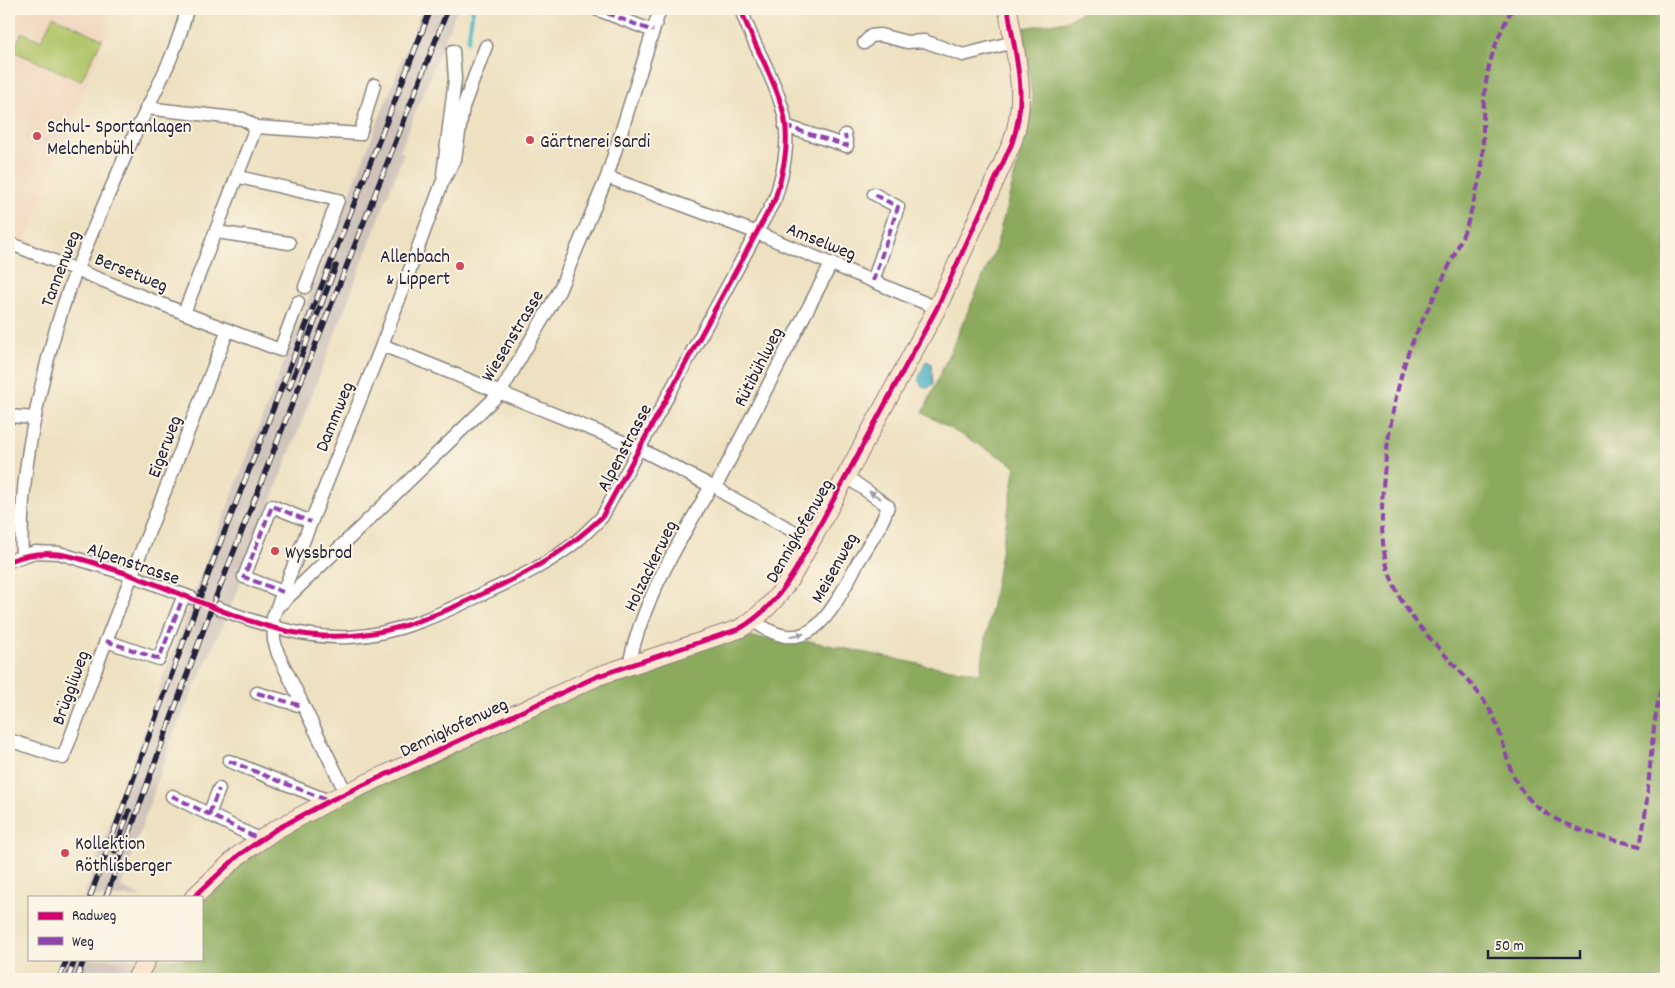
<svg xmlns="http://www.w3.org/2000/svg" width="1675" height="988" font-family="Dekko,sans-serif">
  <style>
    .built { fill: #f0d6bc }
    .industrial { fill: #cec2b9 }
    .green { fill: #b1c569; stroke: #6a7452 }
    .forest { fill: #8caa5d; stroke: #57664c }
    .water { fill: #4ab3c8; stroke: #366a82 }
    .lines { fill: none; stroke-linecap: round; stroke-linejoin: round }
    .stream { stroke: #4ab3c8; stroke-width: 4 }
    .street-tunnel { stroke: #c5bba6; stroke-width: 12; stroke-dasharray: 12 6; stroke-linecap: butt }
    .street-casing { stroke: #88827e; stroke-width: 15 }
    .secondary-casing { stroke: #88827e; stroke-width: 20 }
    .street { stroke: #fff; stroke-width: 12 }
    .secondary { stroke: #fce5cf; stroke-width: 18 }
    .rail-casing { stroke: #22223b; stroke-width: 5.5 }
    .rail { stroke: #fcf5e5; stroke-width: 4; stroke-dasharray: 11; stroke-linecap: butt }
    .quiet { stroke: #8e44ad; stroke-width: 4; stroke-dasharray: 8 4; stroke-linecap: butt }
    .cycleway-casing { stroke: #fcf5e5; stroke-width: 8 }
    .cycleway { stroke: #d6006c; stroke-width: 5 }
    .oneway { fill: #9c9ca7 }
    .poi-dot { fill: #d1495b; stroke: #fcf5e5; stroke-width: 2 }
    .labels { text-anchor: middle; stroke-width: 4; stroke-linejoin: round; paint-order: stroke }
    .poi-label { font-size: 19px; fill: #22223b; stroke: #fcf5e5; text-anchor: start }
    .street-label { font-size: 19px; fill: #22223b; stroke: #fcf5e5 }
  </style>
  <rect width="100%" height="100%" fill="#fcf5e5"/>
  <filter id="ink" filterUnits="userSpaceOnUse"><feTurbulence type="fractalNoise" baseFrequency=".02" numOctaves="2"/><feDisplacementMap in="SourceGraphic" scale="10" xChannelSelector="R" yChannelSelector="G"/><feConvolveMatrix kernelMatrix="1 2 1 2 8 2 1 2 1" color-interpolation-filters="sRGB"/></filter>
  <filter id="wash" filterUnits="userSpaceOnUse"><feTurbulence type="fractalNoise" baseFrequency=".0096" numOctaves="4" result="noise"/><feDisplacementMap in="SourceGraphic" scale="20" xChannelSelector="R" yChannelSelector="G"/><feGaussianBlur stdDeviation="1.12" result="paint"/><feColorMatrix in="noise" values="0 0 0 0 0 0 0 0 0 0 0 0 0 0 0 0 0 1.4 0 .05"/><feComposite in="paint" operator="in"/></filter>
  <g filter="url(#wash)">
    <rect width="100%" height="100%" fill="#eee1c1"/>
    <path class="built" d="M9 9H107L105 37 25 241 9 235Z"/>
    <g class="industrial">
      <path d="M422 9H457L400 151 404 153 231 607 174 733 121 887 142 897H84L192 598Z"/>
      <path d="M62 959H138L128 979H55Z"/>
    </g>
    <path class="green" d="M53 16 102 39 81 81 13 51 22 32 41 41Z"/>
    <path class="forest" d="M1087 9H1666V979H149L158 959H201V904L275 830 575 687 724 635 814 642 924 665 980 673 1016 466 923 413 995 250 1033 106 1024 28 1066 21Z"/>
    <path class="water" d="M926 361 931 363 933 384 928 388 922 386 918 380Z"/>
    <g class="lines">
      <path class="stream" d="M468 41 473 9"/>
    </g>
  </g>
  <g filter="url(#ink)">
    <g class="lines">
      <path class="street-tunnel" d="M192 598 218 608"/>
      <defs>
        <g id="street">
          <path d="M596 9 653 31"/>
          <path d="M864 43 871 36 880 35 907 42 924 41 963 55 1014 42"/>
          <path d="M146 108 243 119 256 127 360 134 374 85"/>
          <path d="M785 126 847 146 845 135"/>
          <path d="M443 175 455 79 453 51"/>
          <path d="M239 177 338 200 305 287"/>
          <path d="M607 177 755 232 937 308"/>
          <path d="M217 232 289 243"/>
          <path d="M9 243 184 313"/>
          <path d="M873 281 898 207 874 194"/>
          <path d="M228 330 280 350 298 302"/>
          <path d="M382 345 638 448 711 486H716L725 494 795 532"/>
          <path d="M9 416 35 418"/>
          <path d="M716 486 831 264"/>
          <path d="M22 556C20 517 24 480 30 443 39 393 50 343 67 295 86 242 111 190 133 138 152 96 177 54 187 9"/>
          <path d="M9 561 35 552 59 553 133 576 192 598"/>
          <path d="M283 592 244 577 272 506 311 522"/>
          <path d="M281 604 500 393 559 291 607 177 660 9"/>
          <path d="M218 608C259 624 305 639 350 637 400 634 445 612 489 591 520 577 552 562 578 540 586 533 594 525 602 517L775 199C785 167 792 133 780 101 770 69 751 41 741 9"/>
          <path d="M753 620C810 665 834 607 857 564 868 545 882 526 888 506L847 477"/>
          <path d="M106 641 159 659 184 595"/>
          <path d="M629 665C642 600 679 543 711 486"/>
          <path d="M257 693 302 706"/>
          <path d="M9 740 63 758 106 641 228 330 184 313 256 127"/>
          <path d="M229 761 329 801"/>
          <path d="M346 793 278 654 274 640 273 617 382 345 442 183 455 159 463 107 486 46"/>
          <path d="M172 796 261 840"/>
          <path d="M209 814 219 789"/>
        </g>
        <g id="secondary">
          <path d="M194 897 239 855 275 830 329 801 598 676 739 629C764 615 782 593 796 569L937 308 1012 143C1029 95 1015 57 1008 9"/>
          <path d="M136 979 147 959"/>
        </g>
      </defs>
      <use href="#street" class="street-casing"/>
      <use href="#secondary" class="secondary-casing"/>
      <use href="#street" class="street"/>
      <use href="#secondary" class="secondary"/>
      <defs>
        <g id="rail">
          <path d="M289 388 336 266"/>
          <path d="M115 851 129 811"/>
          <path d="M90 897 215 556 431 9"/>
          <path d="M106 897 210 612 448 9"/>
          <path d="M59 979 67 959"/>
          <path d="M68 979 75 959"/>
          <path d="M77 979 84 959"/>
        </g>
      </defs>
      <use href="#rail" class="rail-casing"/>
      <use href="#rail" class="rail"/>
      <g class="quiet">
        <path d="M596 9 653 31"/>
        <path d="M1512 9C1490 50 1483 80 1483 127 1483 147 1484 165 1478 185 1474 199 1471 214 1466 227 1450 269 1427 307 1410 348 1391 398 1375 504 1385 557 1387 570 1393 582 1398 594 1420 636 1461 666 1487 705 1500 725 1503 748 1511 770 1530 822 1592 835 1640 846 1652 788 1648 727 1666 671"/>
        <path d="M785 126 847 146 845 135"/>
        <path d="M873 281 898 207 874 194"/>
        <path d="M283 592 244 577 272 506 311 522"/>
        <path d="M106 641 159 659 184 595"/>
        <path d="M257 693 302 706"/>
        <path d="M229 761 329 801"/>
        <path d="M172 796 261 840"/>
        <path d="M209 814 219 789"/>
      </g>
      <defs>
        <g id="cycleway">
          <path d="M9 561C52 544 80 559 122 572 177 590 229 618 286 631 359 647 418 625 482 594 529 573 565 552 602 517L775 199C785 167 792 133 780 101 770 69 751 41 741 9"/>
          <path d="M194 897 239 855 275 830 329 801 598 676 739 629C764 615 782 593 796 569L937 308 1012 143C1029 95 1015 57 1008 9"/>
        </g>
      </defs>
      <use href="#cycleway" class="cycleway-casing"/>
      <use href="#cycleway" class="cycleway"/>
    </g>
    <defs><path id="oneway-solid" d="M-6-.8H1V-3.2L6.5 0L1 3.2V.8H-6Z" transform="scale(1.25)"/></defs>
    <g class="oneway">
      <use href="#oneway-solid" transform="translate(875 495) rotate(-147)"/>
      <use href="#oneway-solid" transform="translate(797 635) rotate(-10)"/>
    </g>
  </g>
  <g class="poi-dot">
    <circle cx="37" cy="136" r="5"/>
    <circle cx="530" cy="140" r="5"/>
    <circle cx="460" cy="266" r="5"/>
    <circle cx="275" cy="551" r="5"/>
    <circle cx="65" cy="853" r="5"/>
  </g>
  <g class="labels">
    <g class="poi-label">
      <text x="47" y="132">Schul- Sportanlagen<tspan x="47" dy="22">Melchenbühl</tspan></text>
      <text x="540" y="147">Gärtnerei Sardi</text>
      <text x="450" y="262" text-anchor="end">Allenbach<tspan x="450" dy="22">&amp; Lippert</tspan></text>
      <text x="285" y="558">Wyssbrod</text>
      <text x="75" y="849">Kollektion<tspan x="75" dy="22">Röthlisberger</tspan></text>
    </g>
    <g class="street-label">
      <text transform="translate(822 240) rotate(22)" y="7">Amselweg</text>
      <text transform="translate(59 268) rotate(-69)" y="7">Tannenweg</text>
      <text transform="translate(132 271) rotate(22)" y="7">Bersetweg</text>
      <text transform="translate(511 335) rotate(-59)" y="7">Wiesenstrasse</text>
      <text transform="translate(757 366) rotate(-63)" y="7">Rütibühlweg</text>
      <text transform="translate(333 416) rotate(-68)" y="7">Dammweg</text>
      <text transform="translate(163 446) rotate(-69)" y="7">Eigerweg</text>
      <text transform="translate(623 447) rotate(-62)" y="7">Alpenstrasse</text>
      <text transform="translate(798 530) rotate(-60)" y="7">Dennigkofenweg</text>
      <text transform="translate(134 562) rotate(19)" y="7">Alpenstrasse</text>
      <text transform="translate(649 565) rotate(-64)" y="7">Holzackerweg</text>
      <text transform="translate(833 567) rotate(-61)" y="7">Meisenweg</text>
      <text transform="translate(69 687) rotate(-70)" y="7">Brüggliweg</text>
      <text transform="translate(453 726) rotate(-25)" y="7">Dennigkofenweg</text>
    </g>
  </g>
  <rect width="1675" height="988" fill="none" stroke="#fcf5e5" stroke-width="30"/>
  <rect x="28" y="896" width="175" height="65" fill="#fcf5e5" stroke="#a5a1a1"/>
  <rect x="38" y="912" width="25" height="8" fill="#d6006c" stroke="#a5a1a1"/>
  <text x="72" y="920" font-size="15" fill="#22223b">Radweg</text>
  <rect x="38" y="937" width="25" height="8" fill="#8e44ad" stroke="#a5a1a1"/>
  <text x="72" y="946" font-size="15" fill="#22223b">Weg</text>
  <path d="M1488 950v8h92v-8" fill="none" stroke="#22223b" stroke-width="2.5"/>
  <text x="1495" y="950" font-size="15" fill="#22223b" stroke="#fcf5e5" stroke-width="4" paint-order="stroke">50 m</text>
</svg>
